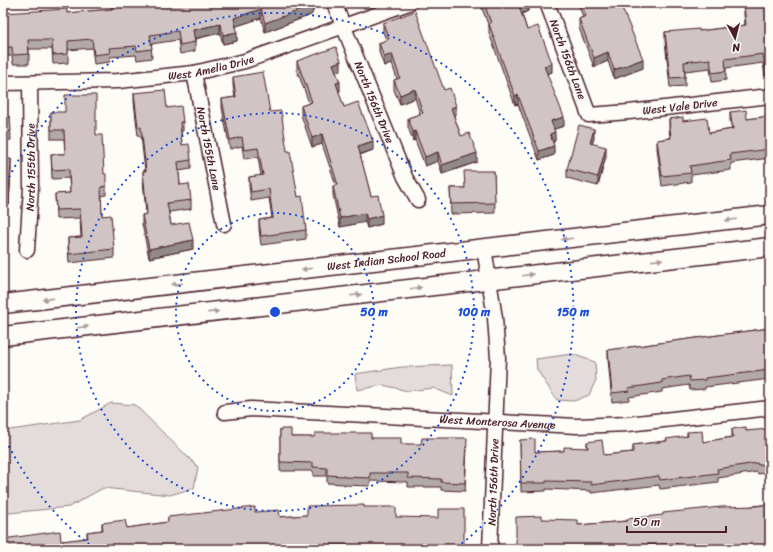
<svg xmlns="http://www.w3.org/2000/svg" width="773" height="552" font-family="Sriracha,sans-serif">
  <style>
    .green { fill: #e3dcda; stroke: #967e82 }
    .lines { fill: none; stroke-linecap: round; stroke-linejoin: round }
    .minor-casing { stroke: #4a1f2b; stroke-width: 17 }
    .major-casing { stroke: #4a1f2b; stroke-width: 21 }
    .minor { stroke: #fdfcf7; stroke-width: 14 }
    .major { stroke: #fdfcf7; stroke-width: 18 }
    .wall { fill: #b3a9a9; stroke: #4a1f2b }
    .shaded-wall { fill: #928a89; stroke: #4a1f2b }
    .building { fill: #d0c5c4; stroke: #4a1f2b }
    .oneway { fill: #ac999b }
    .ring { fill: none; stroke: #1d4ed8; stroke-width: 2; stroke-dasharray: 2 4 }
    .labels { text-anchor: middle; stroke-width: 3; stroke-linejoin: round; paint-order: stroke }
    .street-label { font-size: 11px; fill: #4a1f2b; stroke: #fdfcf7 }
    .centre { fill: #1d4ed8; stroke: #fdfcf7; stroke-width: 2 }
    .ring-label { font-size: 12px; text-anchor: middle; font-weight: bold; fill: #1d4ed8; stroke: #fdfcf7; stroke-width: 3; stroke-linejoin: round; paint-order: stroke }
  </style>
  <rect width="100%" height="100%" fill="#fdfcf7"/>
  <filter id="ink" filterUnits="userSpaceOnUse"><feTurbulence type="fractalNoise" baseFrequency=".025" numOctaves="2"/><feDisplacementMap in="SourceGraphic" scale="8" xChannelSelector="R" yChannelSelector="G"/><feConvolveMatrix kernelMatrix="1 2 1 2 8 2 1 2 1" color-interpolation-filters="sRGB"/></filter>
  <g filter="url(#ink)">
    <g class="green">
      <path d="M572 354 595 362 596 380 589 395 574 401 557 400 537 370 536 359Z"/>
      <path d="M452 365 453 396 433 388 408 391 383 385 357 390 355 374 402 367Z"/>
      <path d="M111 403 135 405 198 467 194 488 170 495 103 488 69 507 9 513 3 511V431L80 420Z"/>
    </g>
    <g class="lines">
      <defs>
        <g id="minor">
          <path id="s1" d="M334 3 405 177 418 200"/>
          <path id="s2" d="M547 3 589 115 629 112 770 96"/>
          <path id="s3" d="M194 73 224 224"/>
          <path id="s4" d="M3 83 118 81 194 73 245 61 409 3"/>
          <path d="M484 248 495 318 498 358 490 549"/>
          <path id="s5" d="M27 250 31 187 30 83"/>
          <path id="s6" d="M225 412 251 409 577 426 628 424 770 408"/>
        </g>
        <g id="major">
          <path id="s7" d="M3 304 770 215"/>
          <path d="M3 336 770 247"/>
        </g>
      </defs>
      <use href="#minor" class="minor-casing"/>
      <use href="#major" class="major-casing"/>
      <use href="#minor" class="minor"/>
      <use href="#major" class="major"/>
    </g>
    <g class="wall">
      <path d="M316 3V5L311 15 265 32 261 18 236 26 237 41 223 44 220 33 195 39V51L180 54 178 40 151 44 152 58 137 60 136 55 110 57V62L94 64 92 48 68 50V63L53 64 52 49H29V64H13L12 56H3V13H67L112 9V6L146 5Z"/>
      <path d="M480 3H528V11L522 14 527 30 552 72 547 74 564 126 554 129 555 141 553 142 554 155 539 160 518 104 515 105 489 33V27Z"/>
      <path d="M578 3H620L643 68 614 79 608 61 594 67 579 28V19L583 17Z"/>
      <path d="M770 3V75L765 76 763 63 726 68V80L712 82 710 68 685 71V86L670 87 665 41V32L699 31 745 25 744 14V5Z"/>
      <path d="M383 23 444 90 456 115 454 116 461 136 477 162 442 174 438 161 425 166 415 140 413 141 408 127V118L420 114 415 98 400 104 394 90V80L397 79 392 64 384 66 379 52V43L386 40 383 32Z"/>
      <path d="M297 61 341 70 336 72 340 91H338L344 107 373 150 360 155 371 196 382 224 367 228 365 222 340 227 333 195V186L336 185 322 144 312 147 301 115V106L309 103 297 70Z"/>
      <path d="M233 77 270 112 287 151 298 197 306 230V239L261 245 259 229V220L272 218 269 198 251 201 249 186V177L261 176 258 157 244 159 242 146 230 149 222 108V99L235 97 233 86Z"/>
      <path d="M134 93 167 108 183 122V131H181L182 145 191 160V169L179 171 180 185 191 200V209L169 212 171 225 193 249 149 258 142 224V215L146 214 143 180V171H145L141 136H138L134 102Z"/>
      <path d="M51 112 96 135 106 186V195L101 196 102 216 114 249V258L69 263 68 247V238L81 237 80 218 56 219 55 194 70 193 69 178 52 179 51 154H65L64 139H51Z"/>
      <path d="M730 112 747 119 770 116V158L731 163V170L691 175V182L662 186 657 149V140L670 138 669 128V119L683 121 709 133 732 129 730 121Z"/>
      <path d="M3 117H10L11 140 3 141Z"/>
      <path d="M594 138 592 144 606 156 598 186 567 178V169Z"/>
      <path d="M3 159 11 168 9 205H4V222H3Z"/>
      <path d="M494 171 495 213 451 214 450 188H465Z"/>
      <path d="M770 328V379L705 387V389L690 390 689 385 662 389V392L629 397V400L612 402 608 359V350Z"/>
      <path d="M280 429 291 437 371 438 401 444 467 447 465 491 441 490V487H408V482L370 481V486L344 485V484L327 483V476H313V471H280Z"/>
      <path d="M732 429 770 434V472L758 474 757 472 718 478V482L660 489 659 485 591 493V491L546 489V491L521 492 520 440 535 452 564 451 587 448V442L604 455 633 452V445L666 441 687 436V432L703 442 732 437Z"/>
      <path d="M770 504V549H516L542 519 578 525 627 521Z"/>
      <path d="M364 507 396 517 464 549H3L87 538V532L102 530V523L127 528 168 522V517L255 512 280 517 307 515Z"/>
    </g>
    <g class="shaded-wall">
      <path d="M313 3H316V5L311 15 265 32V23Z"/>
      <path d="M526 3H528V11L519 15V6Z"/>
      <path d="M261 9V18L234 27V18Z"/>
      <path d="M220 24V33L193 39V30Z"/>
      <path d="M237 32V41L223 44V35Z"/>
      <path d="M608 52V61L594 67V58Z"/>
      <path d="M392 54V64L384 66V57Z"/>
      <path d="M643 59V68L614 79V70Z"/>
      <path d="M341 61V70L333 73V64Z"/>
      <path d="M552 63V72L544 75V66Z"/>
      <path d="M340 82V91L336 93V83Z"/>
      <path d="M415 89V98L400 104V95Z"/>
      <path d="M518 95V104L515 105V96Z"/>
      <path d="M456 106V115L451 117V108Z"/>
      <path d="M564 117V126L551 130V121Z"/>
      <path d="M594 129V138L590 152V143Z"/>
      <path d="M415 131V140L413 141V132Z"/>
      <path d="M555 132V141L550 143V134Z"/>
      <path d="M322 134V144L312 147V138Z"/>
      <path d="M373 141V150L358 155V146Z"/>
      <path d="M554 146V155L539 160V151Z"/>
      <path d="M606 147V156L598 186V177Z"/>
      <path d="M438 152V161L425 166V157Z"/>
      <path d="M477 153V162L442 174V165Z"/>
      <path d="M11 159V168L9 205V196Z"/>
      <path d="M365 213V222L340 227V218Z"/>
      <path d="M382 215V224L367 228V219Z"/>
      <path d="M193 240V249L149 258V249Z"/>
    </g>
    <g class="building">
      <path d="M134 3H146V5L157 3H313L311 6 265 23 261 9 234 18 237 32 223 35 220 24 193 30 195 42 180 45 178 31 150 35 152 49 137 51 136 46 109 48 110 53 94 55 92 39 68 41V54L53 55 52 40H28L29 54 13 55 12 47H3V13L67 9V13L112 9V6Z"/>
      <path d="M484 3H526L519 6 527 30 538 26 552 63 544 66 564 117 551 121 555 132 550 134 554 146 539 151 518 95 515 96 489 24 491 23Z"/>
      <path d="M581 3H620L643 59 614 70 608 52 594 58 579 19 586 16Z"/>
      <path d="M760 3H770V66L765 67 763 54 725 59 726 71 712 73 710 59 684 62 685 77 670 78 665 32 699 29V31L746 25 744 5Z"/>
      <path d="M415 11 444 90 450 88 456 106 451 108 461 136 469 133 477 153 442 165 438 152 425 157 415 131 413 132 408 118 423 113 415 89 400 95 394 80 400 78 392 54 384 57 379 43 389 39 383 23Z"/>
      <path d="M336 47 341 61 333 64 340 82 336 83 344 107 358 102 373 141 358 146 371 196 378 195 382 215 367 219 365 213 340 218 333 186 338 185 322 134 312 138 301 106 312 102 297 61Z"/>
      <path d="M263 72 270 112 281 111 287 151H290L298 197 302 196 306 230 261 236 259 220 273 218 269 189 251 192 249 177 263 175 258 148 244 150 242 137 230 140 222 99 236 97 233 77Z"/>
      <path d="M165 90 167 108 181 106 183 122H180L182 145 189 144 191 160 178 162 180 185 189 184 191 200 167 203 171 225 189 222 193 240 149 249 142 215 147 214 143 171H146L141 127H138L134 93Z"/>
      <path d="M65 95H96V135H102L104 174H106V186L101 187 102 216 111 215 114 249 69 254 68 238 82 237 80 209 56 210 55 194 70 193 69 169 52 170 51 154H65L64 130H51V112H65Z"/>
      <path d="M746 110 747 119 770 116V149L730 154 731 160 690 166 691 173 662 176 657 140 671 138 669 119 683 117V121L707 118 709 133 733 129 730 112Z"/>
      <path d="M3 117H10L11 131 3 132Z"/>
      <path d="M579 125 594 129 590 143 606 147 598 177 567 169Z"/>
      <path d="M3 159H11L9 196H4V213H3Z"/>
      <path d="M464 171H494L495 203 451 204 450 188H465Z"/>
      <path d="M770 328V370L705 378V380L690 381 689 376 662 380V383L628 388 629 391 612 393 608 350Z"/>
      <path d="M746 427V431L768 429 769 434H770V464L758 465 757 463 717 469 718 473 660 480 659 476 591 485V482L546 481V483H521L520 440 535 439V452L564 451V447L588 448 587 442 602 440 604 455 633 452V445L667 441 666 439 688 436 687 432 702 431 703 442 733 437 732 429Z"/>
      <path d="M280 429H291V437H314L315 433H371V438H401V444H421L422 438H467L465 483 441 482V479L408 478V473H370V478L344 477V476L327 475V468L313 467V463L280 462Z"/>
      <path d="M770 504V545L744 547V545L719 549H678L677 543 666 544 644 545 645 549H562V548L516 549V517L542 516V519L578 520V525L628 521 627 519 663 515V513L721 507 756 506Z"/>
      <path d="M364 505V507H396V517L438 518V509H464V549H438V547L382 546V549H350V545H317V548L310 549H3V539L60 531 61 541 88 538 87 532 103 530 102 523 125 520 127 528 168 522V517L255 507V512L279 510 280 517 307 515V506Z"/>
    </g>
    <defs><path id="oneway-solid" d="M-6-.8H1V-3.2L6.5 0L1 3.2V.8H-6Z"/></defs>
    <g class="oneway">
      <use href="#oneway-solid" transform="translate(731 220) rotate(173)"/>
      <use href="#oneway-solid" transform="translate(567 239) rotate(173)"/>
      <use href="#oneway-solid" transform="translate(657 260) rotate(-7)"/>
      <use href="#oneway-solid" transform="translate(307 269) rotate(173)"/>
      <use href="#oneway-solid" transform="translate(528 275) rotate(-7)"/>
      <use href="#oneway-solid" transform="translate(177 284) rotate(173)"/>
      <use href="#oneway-solid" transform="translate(416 288) rotate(-7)"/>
      <use href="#oneway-solid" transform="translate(356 295) rotate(-7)"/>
      <use href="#oneway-solid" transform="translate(48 299) rotate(173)"/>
      <use href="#oneway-solid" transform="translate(213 312) rotate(-7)"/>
      <use href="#oneway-solid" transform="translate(83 327) rotate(-7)"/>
    </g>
  </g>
  <g class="ring">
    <circle cx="275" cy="312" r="99"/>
    <circle cx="275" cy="312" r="199"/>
    <path d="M94 548A298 298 0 0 1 4 436M4 188A298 298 0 1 1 456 548"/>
  </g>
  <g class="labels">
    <g class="street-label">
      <text dy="4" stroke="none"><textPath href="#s2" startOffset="60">North 156th Lane</textPath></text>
      <text dy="4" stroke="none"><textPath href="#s4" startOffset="209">West Amelia Drive</textPath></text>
      <text dy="4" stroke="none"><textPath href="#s1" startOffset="107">North 156th Drive</textPath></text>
      <text dy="4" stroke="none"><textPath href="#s2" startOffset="211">West Vale Drive</textPath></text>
      <text dy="4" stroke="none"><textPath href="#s3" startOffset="77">North 155th Lane</textPath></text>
      <text dy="4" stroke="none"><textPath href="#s5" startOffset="83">North 155th Drive</textPath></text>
      <text dy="4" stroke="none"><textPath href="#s7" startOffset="386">West Indian School Road</textPath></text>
      <text dy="4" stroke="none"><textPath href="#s6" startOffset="273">West Monterosa Avenue</textPath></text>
      <text transform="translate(493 482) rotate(-88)" y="4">North 156th Drive</text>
    </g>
  </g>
  <circle cx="275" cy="312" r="6" class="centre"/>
  <g class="ring-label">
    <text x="374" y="316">50 m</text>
    <text x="474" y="316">100 m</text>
    <text x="573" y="316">150 m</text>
  </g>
  <rect width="773" height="552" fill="none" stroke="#fdfcf7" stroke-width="16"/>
  <rect x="8" y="8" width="757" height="536" fill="none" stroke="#4a1f2b" stroke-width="1.5" filter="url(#ink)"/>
  <g transform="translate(735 38) rotate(173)" stroke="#fdfcf7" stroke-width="3" paint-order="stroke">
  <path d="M0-3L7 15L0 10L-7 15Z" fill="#4a1f2b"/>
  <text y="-6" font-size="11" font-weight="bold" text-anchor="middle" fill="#4a1f2b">N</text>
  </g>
  <path d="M627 526v6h99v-6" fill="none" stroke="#4a1f2b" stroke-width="2"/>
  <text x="633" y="526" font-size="12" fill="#4a1f2b" stroke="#fdfcf7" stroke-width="3" paint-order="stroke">50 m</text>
</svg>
